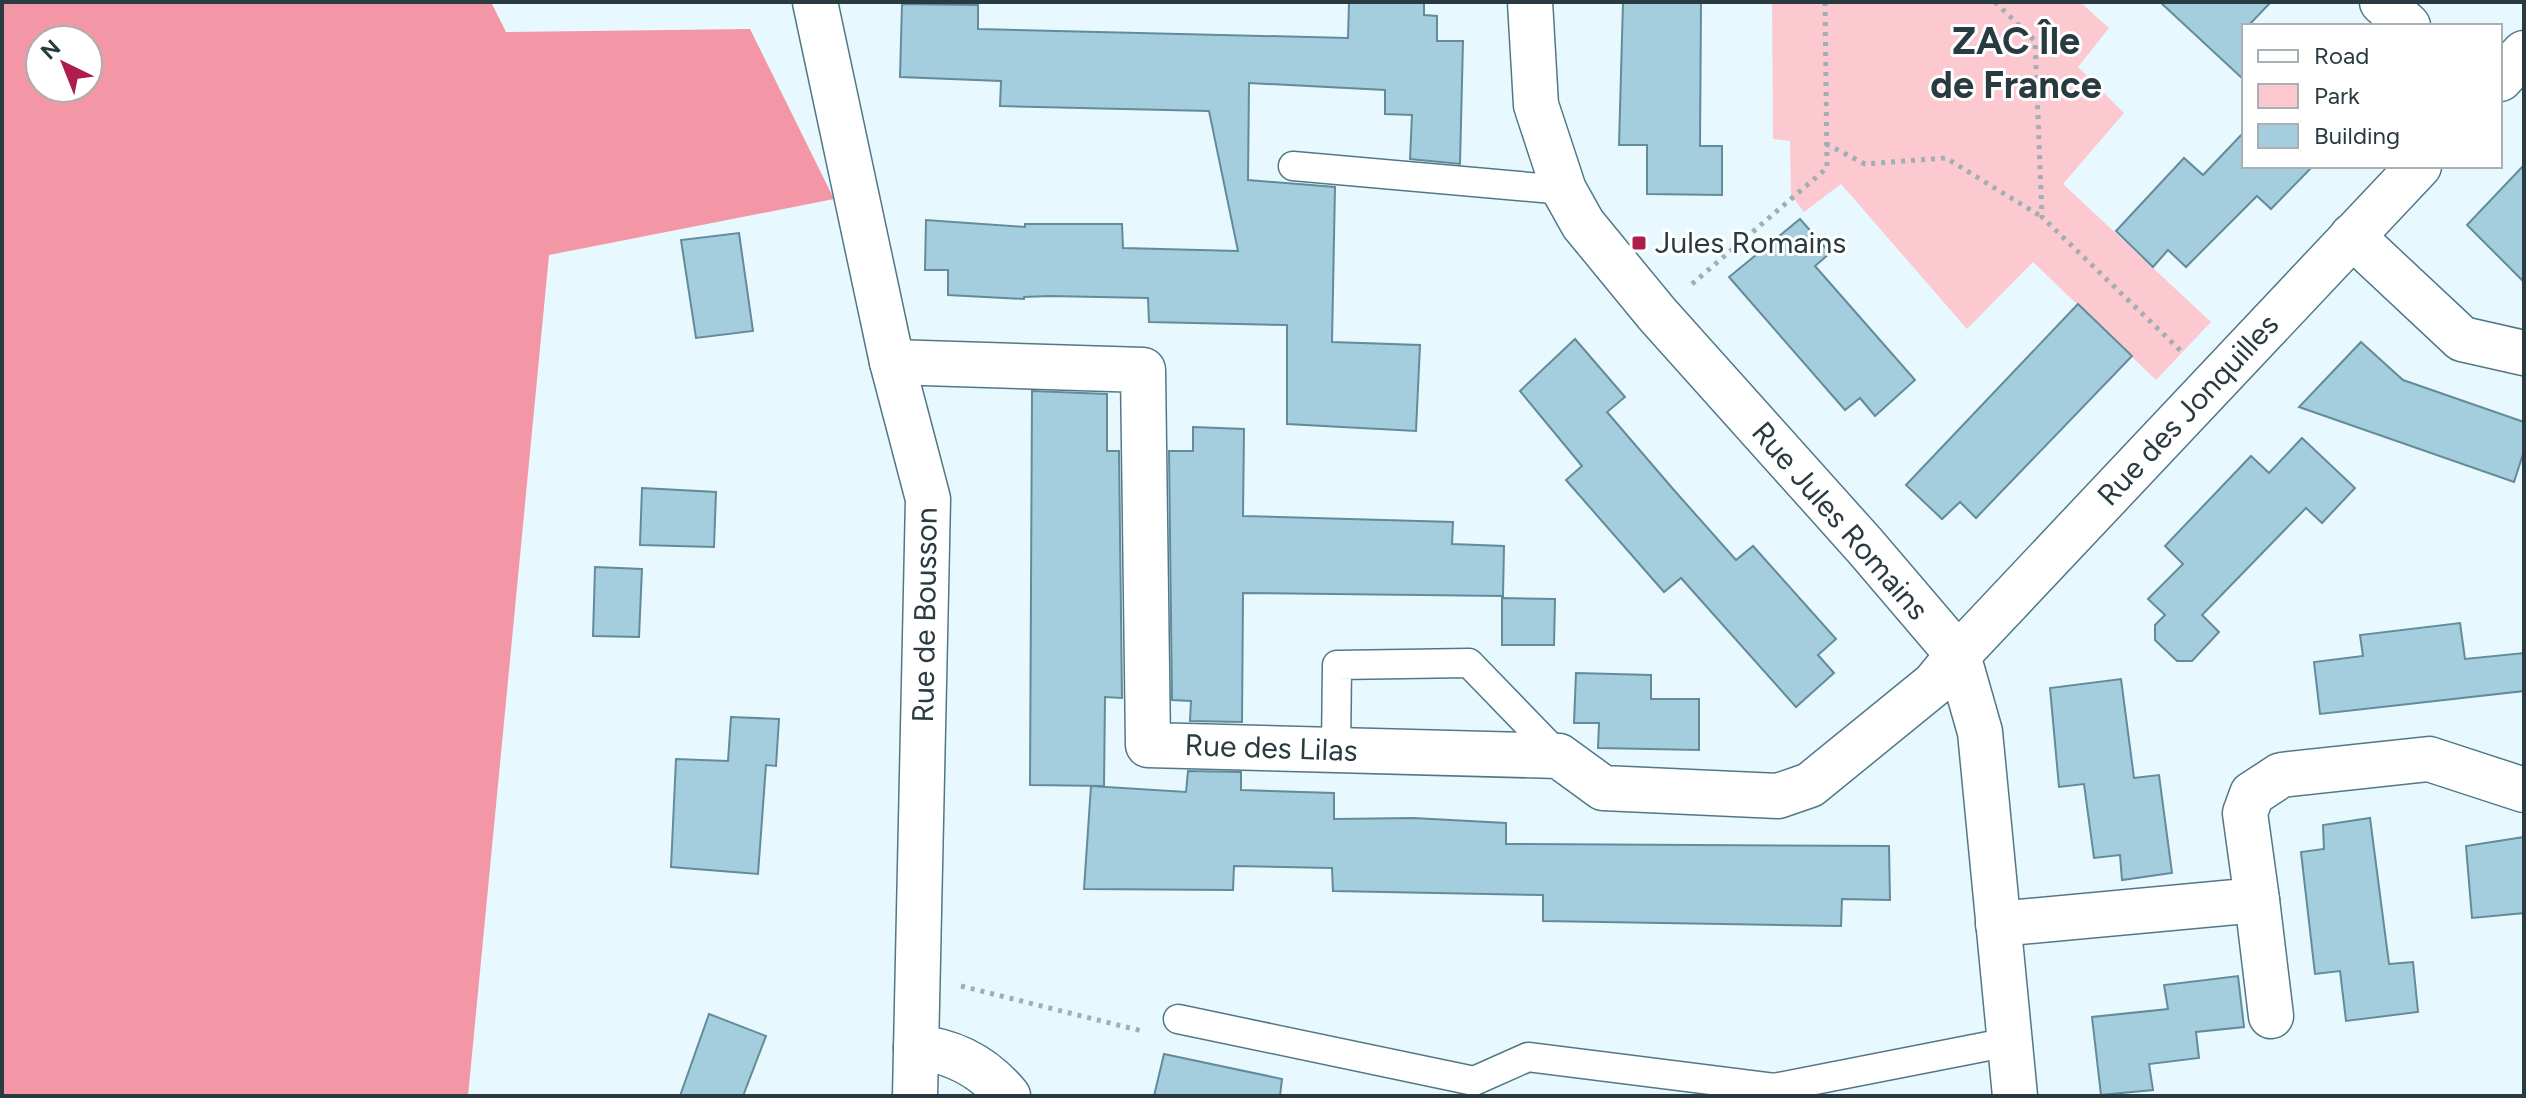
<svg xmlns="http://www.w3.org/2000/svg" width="2526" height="1098" font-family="Figtree,sans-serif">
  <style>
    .green { fill: #fcc9d0 }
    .forest { fill: #f397a7; fill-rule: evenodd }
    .building { fill: #a4cede; stroke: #638b9a; stroke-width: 2 }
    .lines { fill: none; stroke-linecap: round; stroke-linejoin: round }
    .lane-casing { stroke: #517887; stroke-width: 31 }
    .street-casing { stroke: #517887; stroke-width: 47 }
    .path { stroke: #9fafb6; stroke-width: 5; stroke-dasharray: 4 6; stroke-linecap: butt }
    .lane { stroke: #fff; stroke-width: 28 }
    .street { stroke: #fff; stroke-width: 44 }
    .poi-dot { fill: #af1d4c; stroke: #fff; stroke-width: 3 }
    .labels { text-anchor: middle; stroke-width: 6; stroke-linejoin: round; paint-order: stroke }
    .poi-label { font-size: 30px; fill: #293a40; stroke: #fff; text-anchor: start }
    .street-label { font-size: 30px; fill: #293a40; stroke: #fff }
    .district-label { font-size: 38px; font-weight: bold; fill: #293a40; stroke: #fff }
  </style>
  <rect width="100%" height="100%" fill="#e8f8ff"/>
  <path class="green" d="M1772 2H2080L2109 28 2078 67 2124 113 2063 184 2211 322 2156 380 2033 262 1967 329 1841 184 1804 212 1791 195 1790 141 1773 139Z"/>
  <path class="forest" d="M2 2H491L506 32 750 29 834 199 549 255 468 1096H2ZM40 40H88V88H40Z"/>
  <g class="building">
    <path d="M1349 2H1424V15L1437 16V41H1463L1460 164 1410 159 1412 115 1385 114V90L1249 83 1248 180 1335 187 1332 342 1420 345 1416 431 1287 424V325L1149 322 1148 298 1050 296 1024 297V299L948 295V270H925L926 220 1025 227V224H1122L1123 248 1238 251 1209 111 1000 106 1001 81 900 77 902 4 978 5V29L1348 38Z"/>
    <path d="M1623 2H1701L1700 146H1722V195L1647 194V145H1619Z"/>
    <path d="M2160 2H2271L2248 26H2244V80Z"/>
    <path d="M2244 132V166H2313L2271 209 2257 196 2186 267 2168 250 2153 267 2116 231 2184 158 2203 175Z"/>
    <path d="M2524 165V282L2467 225Z"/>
    <path d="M1800 219 1830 253 1815 266 1915 380 1875 416 1860 398 1845 410 1729 277Z"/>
    <path d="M739 233 753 331 696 338 681 240Z"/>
    <path d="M2078 304 2132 356 1976 518 1960 502 1942 519 1906 485Z"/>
    <path d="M1575 339 1625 397 1607 412 1673 489 1736 560 1753 546 1836 639 1818 655 1834 673 1796 707 1681 578 1664 592 1566 480 1582 466 1520 391Z"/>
    <path d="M2361 342 2403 380 2524 422V451L2514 482 2299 407Z"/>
    <path d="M1032 391 1107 394V451H1119L1122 698 1105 697 1104 786 1030 785Z"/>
    <path d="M1193 427 1244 429 1243 516 1453 522 1452 544 1504 546 1503 596 1243 593 1242 722 1190 721 1191 701 1172 700 1169 451H1193Z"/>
    <path d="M2302 438 2355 488 2322 523 2306 508 2202 615 2219 632 2192 661H2177L2155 640V625L2165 615 2148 599 2183 564 2165 546 2251 456 2269 473Z"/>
    <path d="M642 488 716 492 714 547 640 545Z"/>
    <path d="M595 567 642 569 639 637 593 636Z"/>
    <path d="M1502 598 1555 599 1554 645H1502Z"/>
    <path d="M2460 623 2465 659 2524 653V691L2320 714 2314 662 2363 656 2360 635Z"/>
    <path d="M1576 673 1651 675V699H1699V750L1598 748 1599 723H1574Z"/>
    <path d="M2121 679 2134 778 2159 775 2172 873 2122 880 2120 855 2094 858 2084 784 2059 787 2050 688Z"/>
    <path d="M731 717 779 719 776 766 766 765 758 874 671 867 676 759 728 761Z"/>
    <path d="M1188 771 1241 772V790L1334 793V819L1413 818 1506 823V844L1889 846 1890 900 1842 899 1841 926 1722 924 1543 921V895L1333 891 1332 868 1234 866 1233 890 1084 889 1091 786 1186 792Z"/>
    <path d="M2370 818 2389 964 2413 962 2418 1012 2346 1021 2340 971 2315 974 2301 852 2324 849 2323 825Z"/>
    <path d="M2524 837V913L2472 918 2466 846Z"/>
    <path d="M2238 976 2244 1027 2196 1032 2199 1058 2149 1064 2153 1090 2101 1095 2092 1017 2168 1009 2164 985Z"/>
    <path d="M709 1014 766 1036 743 1096H680Z"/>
    <path d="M1164 1054 1282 1079 1280 1096H1154Z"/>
  </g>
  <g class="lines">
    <defs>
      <g id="lane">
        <path d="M1293 166 1564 190"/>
        <path d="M1336 750 1337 665 1469 663 1559 756"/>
        <path d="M1178 1019 1474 1081 1528 1057 1774 1088 2009 1042"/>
      </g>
      <g id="street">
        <path d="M815 2 892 362 928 499 915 1096"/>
        <path d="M1530 2 1536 105 1564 190 1583 224 1657 314 1865 546 1958 655 1980 732 2015 1096"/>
        <path d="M2382 2 2408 26"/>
        <path d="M2500 79 2524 53"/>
        <path d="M2352 236 2462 339 2524 353"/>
        <path d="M892 362 1143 370 1148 745 1559 756 1603 788 1778 796 1810 785 1934 684 1958 655 2419 166"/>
        <path d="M2257 900 2271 1016"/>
        <path d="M1998 924 2257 900 2245 813 2252 794 2281 775 2429 759 2524 790"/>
        <path d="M916 1047C954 1051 984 1067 1008 1096"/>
      </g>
    </defs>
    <use href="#lane" class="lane-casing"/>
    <use href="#street" class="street-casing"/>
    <g class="path">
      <path d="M1995 2 2035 41 2042 217 2182 352"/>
      <path d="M1826 144 1865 164 1946 158 2042 217"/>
      <path d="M1692 284 1827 168 1825 2"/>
      <path d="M961 986 1142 1031"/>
    </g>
    <use href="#lane" class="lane"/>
    <use href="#street" class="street"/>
  </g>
  <rect class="poi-dot" x="1631" y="235" width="16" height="16" rx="4"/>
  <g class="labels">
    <g class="poi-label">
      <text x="1655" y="253">Jules Romains</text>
    </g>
    <g class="street-label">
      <text transform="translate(2188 410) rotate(-47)" y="10">Rue des Jonquilles</text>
      <text transform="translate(1840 521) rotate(49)" y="10">Rue Jules Romains</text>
      <text transform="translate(925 615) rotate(-89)" y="10">Rue de Bousson</text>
      <text transform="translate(1271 748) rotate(2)" y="10">Rue des Lilas</text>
    </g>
    <g class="district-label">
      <text x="2016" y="54">ZAC Île<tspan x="2016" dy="44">de France</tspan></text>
    </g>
  </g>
  <rect width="2526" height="1098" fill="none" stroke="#293a40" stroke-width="8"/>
  <rect x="2242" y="24" width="260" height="144" fill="#ffffff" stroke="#a9b0b3" stroke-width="2"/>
  <rect x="2258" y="50" width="40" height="12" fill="#ffffff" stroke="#a9b0b3" stroke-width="2"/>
  <text x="2314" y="64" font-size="24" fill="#293a40">Road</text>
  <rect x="2258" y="84" width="40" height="24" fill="#fcc9d0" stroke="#a9b0b3" stroke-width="2"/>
  <text x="2314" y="104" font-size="24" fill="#293a40">Park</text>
  <rect x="2258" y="124" width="40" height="24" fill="#a4cede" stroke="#a9b0b3" stroke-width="2"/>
  <text x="2314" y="144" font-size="24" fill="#293a40">Building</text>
  <g transform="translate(64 64) rotate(317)"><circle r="38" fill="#ffffff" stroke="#a9b0b3" stroke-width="2"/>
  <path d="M0-6L14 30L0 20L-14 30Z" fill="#af1d4c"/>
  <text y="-12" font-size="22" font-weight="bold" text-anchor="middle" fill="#293a40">N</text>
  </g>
</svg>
